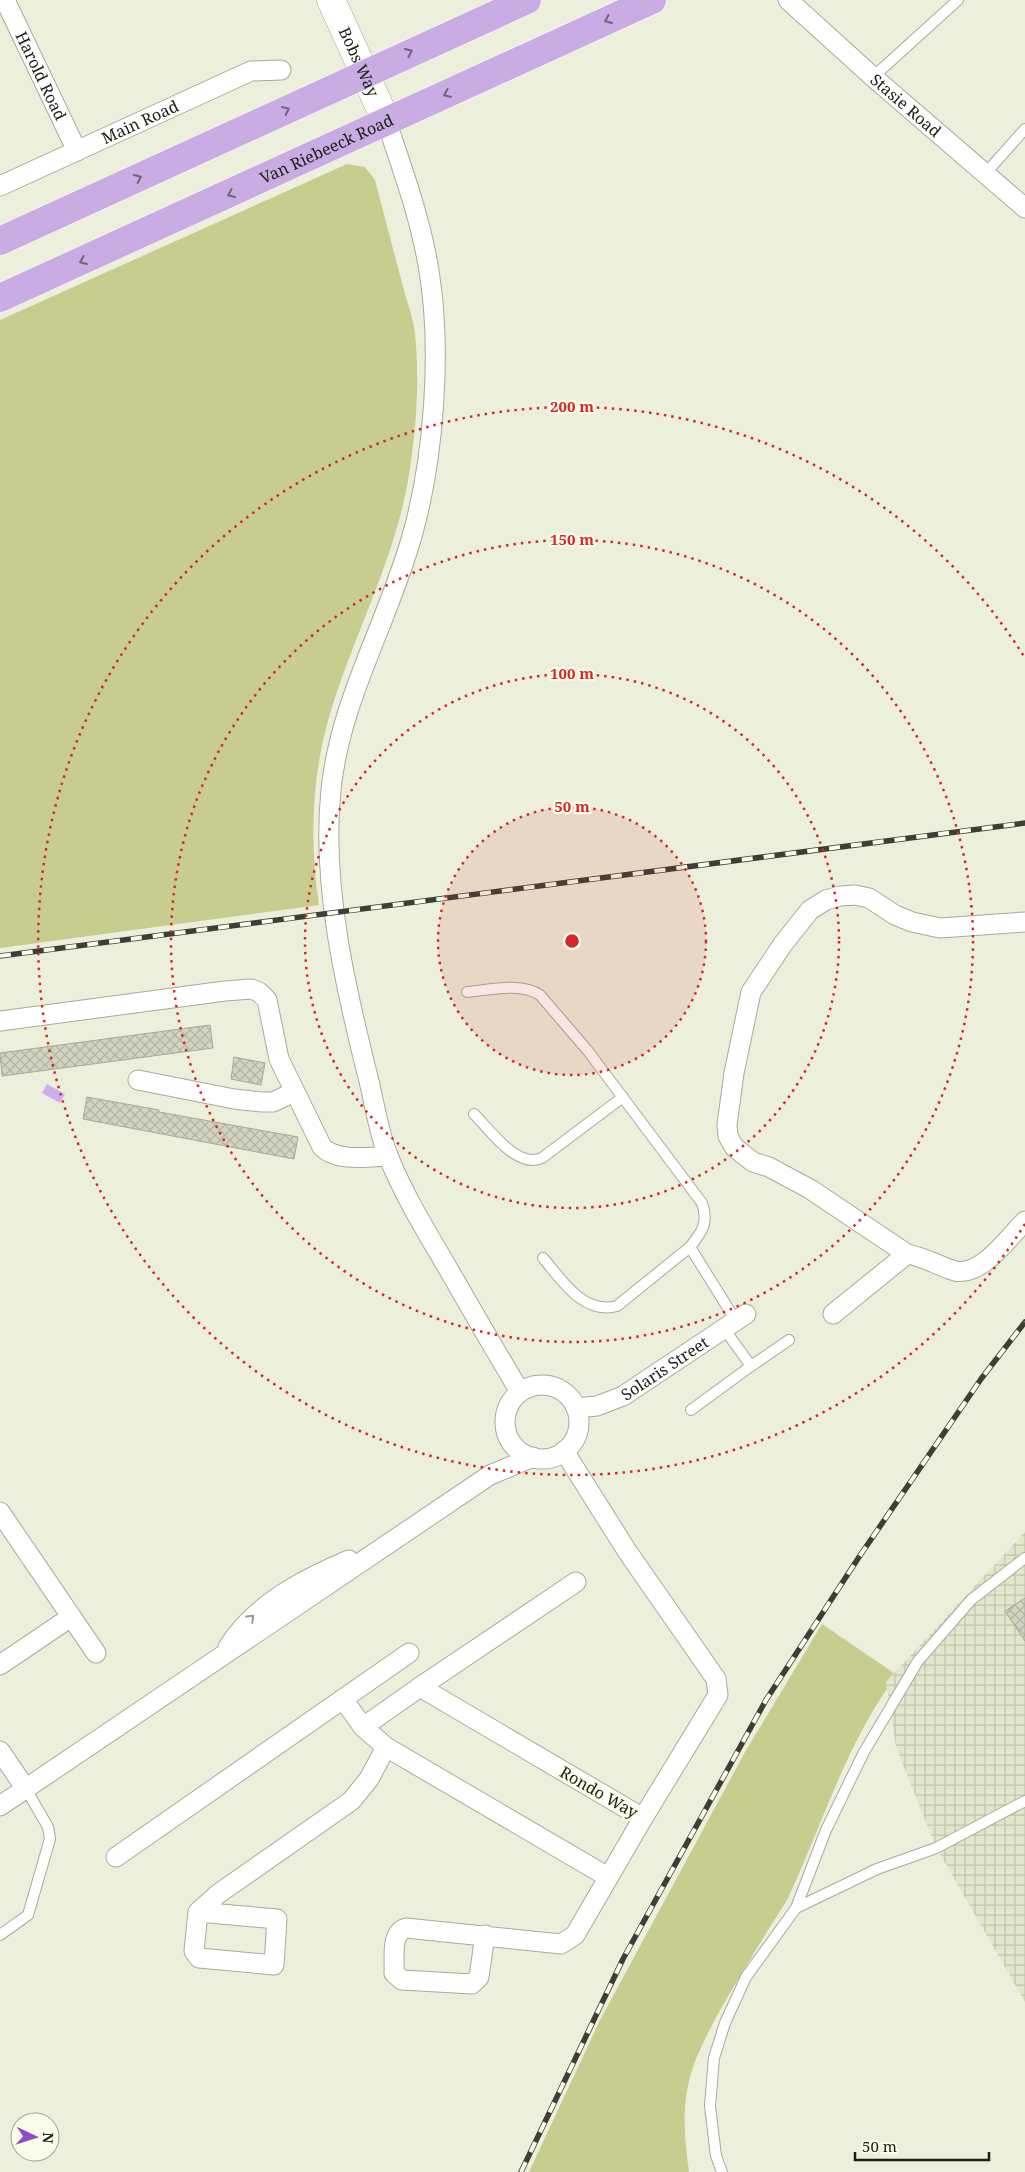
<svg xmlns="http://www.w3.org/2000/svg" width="1025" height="2172" font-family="'Noto Serif',serif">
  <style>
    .industrial { fill: url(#industrial-grid) }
    .green { fill: #c6cd8f }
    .water { fill: #cfadf1 }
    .building { fill: url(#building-cross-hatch); stroke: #a7a997 }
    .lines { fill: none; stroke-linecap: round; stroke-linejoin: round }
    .lane-casing { stroke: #a9ab99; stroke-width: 12 }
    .street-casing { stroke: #a9ab99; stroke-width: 21 }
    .secondary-casing { stroke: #a9ab99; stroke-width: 29 }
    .primary-casing { stroke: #fff; stroke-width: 29 }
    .lane { stroke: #fff; stroke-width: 10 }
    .street { stroke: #fff; stroke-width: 19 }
    .secondary { stroke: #fff; stroke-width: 28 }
    .primary { stroke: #caace4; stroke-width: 28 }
    .rail-casing { stroke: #3e3e36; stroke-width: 5.5 }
    .rail { stroke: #f9fce8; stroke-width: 4; stroke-dasharray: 11; stroke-linecap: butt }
    .oneway { stroke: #73647d }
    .oneway2 { stroke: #999996 }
    .ring { fill: none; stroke: #d62828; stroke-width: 2.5; stroke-dasharray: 2.5 5 }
    .labels { text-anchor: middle; stroke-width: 4.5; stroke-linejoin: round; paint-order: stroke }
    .street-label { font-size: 16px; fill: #1c1c16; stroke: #f9fce8 }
    .centre { fill: #d62828; stroke: #f9fce8; stroke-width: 2.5 }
    .ring-label { font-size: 15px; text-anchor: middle; font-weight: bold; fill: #d62828; stroke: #f9fce8; stroke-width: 4.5; stroke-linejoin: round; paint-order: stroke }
  </style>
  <defs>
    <pattern id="industrial-grid" width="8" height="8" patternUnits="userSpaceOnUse" patternTransform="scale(1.25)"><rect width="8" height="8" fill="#e2e6cb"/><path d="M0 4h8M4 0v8" fill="none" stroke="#c1c5ae"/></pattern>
    <pattern id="building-cross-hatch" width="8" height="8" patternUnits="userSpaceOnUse" patternTransform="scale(1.25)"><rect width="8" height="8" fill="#d1d4c1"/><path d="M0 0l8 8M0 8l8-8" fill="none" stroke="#b3b5a5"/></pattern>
  </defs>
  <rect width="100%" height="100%" fill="#ecefdb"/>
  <path class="industrial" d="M1025 1532V2002L936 1847 896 1747 886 1682Z"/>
  <g class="green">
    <path d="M347 164 365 167 375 180C384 214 393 249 402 283 406 299 413 317 415 334 420 383 416 433 408 481 393 565 351 640 328 721 311 782 310 844 319 905L0 948V320Z"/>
    <path d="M822 1624 894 1673 886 1682 887 1689C843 1753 821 1828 788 1898 782 1909 774 1920 768 1930 744 1971 709 2023 693 2067 681 2102 684 2136 689 2172H529L600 2020 745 1752Z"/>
  </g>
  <path class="water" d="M47 1084 65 1094 60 1103 42 1093Z"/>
  <g class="building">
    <path d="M210 1025 213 1048 2 1076 0 1053Z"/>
    <path d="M234 1057 265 1063 261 1085 231 1079Z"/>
    <path d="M87 1097 159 1110V1112L298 1137 294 1159 83 1119Z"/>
    <path d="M1025 1598V1641L1005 1611Z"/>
  </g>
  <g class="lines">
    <defs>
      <g id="lane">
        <path d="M873 77 958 0"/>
        <path d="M985 174 1025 129"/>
        <path d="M467 992C489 990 521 982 540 995L588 1051 702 1203C709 1223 702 1232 690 1247L736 1321"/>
        <path d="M474 1114C491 1131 517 1169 542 1158L623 1097"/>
        <path d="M543 1258C562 1280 583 1315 617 1306L690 1247"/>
        <path d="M751 1366 789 1340"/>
        <path d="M691 1410 751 1366 725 1330"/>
        <path d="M796 1908 877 1869 936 1848 1025 1801"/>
        <path d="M0 1935 28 1915 50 1839 48 1827 26 1789"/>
        <path d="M722 2172 716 2156 710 2106 714 2058 725 2023 746 1977 796 1908 826 1830 864 1752 918 1661 971 1600 1025 1558"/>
      </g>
      <g id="street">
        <path id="s1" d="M5 0 77 151"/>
        <path id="s2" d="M788 0 873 77 1025 208"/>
        <path d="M387 123C403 171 421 220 429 271 442 350 434 459 412 536 388 622 340 700 331 790 321 884 346 990 369 1081 375 1106 379 1135 389 1158 404 1195 426 1231 446 1265 470 1307 495 1350 520 1392"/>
        <path id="s3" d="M0 186 251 71 281 70"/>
        <path d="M0 1021 225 991 251 989 259 992 267 1000 279 1059 322 1147C337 1162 368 1157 388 1156"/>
        <path d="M138 1080 234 1099 262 1102H273L294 1092"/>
        <path d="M907 1254 810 1189 769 1167 753 1162 734 1147 728 1136 727 1125 734 1073 751 992 783 944 810 910 826 900 840 896 855 895 869 898 895 915 912 922 940 928 1025 922"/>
        <path d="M833 1314 907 1254C925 1257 938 1266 955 1271 981 1277 1008 1238 1025 1221"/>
        <circle cx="542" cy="1422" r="37"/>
        <path id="s4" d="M576 1408 597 1406 623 1396 746 1314"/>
        <path d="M564 1451 627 1551 716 1679 718 1695 643 1818 420 1687 576 1582"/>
        <path d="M0 1512 96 1653"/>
        <path d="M228 1647C255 1604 304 1579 349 1560"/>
        <path d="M0 1665 71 1617"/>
        <path d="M420 1687 363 1727 386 1747 608 1877"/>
        <path d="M343 1699 363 1727"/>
        <path d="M0 1751 26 1789"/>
        <path d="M0 1806 490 1475 533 1457"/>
        <path d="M116 1857 409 1653"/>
        <path d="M198 1912 277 1919 274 1965 199 1958 194 1951 198 1912 218 1894 351 1801 369 1779 386 1747"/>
        <path d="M485 1935 479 1977 472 1984 402 1980 394 1973C395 1958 390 1933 406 1928L561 1944 575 1935 643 1818"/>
      </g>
      <g id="secondary">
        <path id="s5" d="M331 0 387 123"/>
      </g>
      <g id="primary">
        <path d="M0 241 527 0"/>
        <path id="s6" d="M0 298 652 0"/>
      </g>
    </defs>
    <use href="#lane" class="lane-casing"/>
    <use href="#street" class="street-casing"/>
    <use href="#secondary" class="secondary-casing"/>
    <use href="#primary" class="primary-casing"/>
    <use href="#lane" class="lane"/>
    <use href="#street" class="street"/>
    <use href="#secondary" class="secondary"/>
    <use href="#primary" class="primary"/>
    <defs>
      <g id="rail">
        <path d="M0 956 1025 823"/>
        <path d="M521 2172 623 1959 766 1700 859 1557 981 1379 1025 1322"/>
      </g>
    </defs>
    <use href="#rail" class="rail-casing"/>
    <use href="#rail" class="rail"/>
  </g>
  <defs><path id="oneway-chevron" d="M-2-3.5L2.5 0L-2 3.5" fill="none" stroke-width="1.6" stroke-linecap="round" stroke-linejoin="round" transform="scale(1.25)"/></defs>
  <g class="oneway">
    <use href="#oneway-chevron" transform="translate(608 20) rotate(155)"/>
    <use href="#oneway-chevron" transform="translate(409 52) rotate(-24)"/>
    <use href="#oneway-chevron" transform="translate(447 94) rotate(156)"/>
    <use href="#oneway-chevron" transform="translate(286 110) rotate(-25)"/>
    <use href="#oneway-chevron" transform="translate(138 178) rotate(-25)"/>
    <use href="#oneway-chevron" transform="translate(231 194) rotate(156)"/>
    <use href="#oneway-chevron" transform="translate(83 261) rotate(156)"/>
  </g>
  <use class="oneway2" href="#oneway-chevron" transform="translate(251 1618) rotate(-44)"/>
  <circle cx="572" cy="941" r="134" fill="#d62828" fill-opacity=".12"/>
  <g class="ring">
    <circle cx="572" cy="941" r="134"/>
    <circle cx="572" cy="941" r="267"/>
    <circle cx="572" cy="941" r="401"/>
    <path d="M1025 1224A534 534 0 1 1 1025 658"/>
  </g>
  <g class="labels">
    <g class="street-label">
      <text dy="6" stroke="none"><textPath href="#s5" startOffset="68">Bobs Way</textPath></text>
      <text dy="6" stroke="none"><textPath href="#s1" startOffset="84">Harold Road</textPath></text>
      <text dy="6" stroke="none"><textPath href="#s2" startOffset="158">Stasie Road</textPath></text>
      <text dy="6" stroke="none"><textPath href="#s3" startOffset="154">Main Road</textPath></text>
      <text dy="6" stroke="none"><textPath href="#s6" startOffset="359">Van Riebeeck Road</textPath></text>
      <text dy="6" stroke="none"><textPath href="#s4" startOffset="99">Solaris Street</textPath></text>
      <text transform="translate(599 1792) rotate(30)" y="6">Rondo Way</text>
    </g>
  </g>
  <circle cx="572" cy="941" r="8" class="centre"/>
  <g class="ring-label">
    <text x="572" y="412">200 m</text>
    <text x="572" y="545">150 m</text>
    <text x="572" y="679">100 m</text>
    <text x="572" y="812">50 m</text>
  </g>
  <g transform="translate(35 2137) rotate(94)"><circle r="24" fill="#f9fce8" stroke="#a1a294"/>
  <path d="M0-4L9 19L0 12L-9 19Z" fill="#8e4dc2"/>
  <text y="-8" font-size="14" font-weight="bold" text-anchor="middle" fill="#1c1c16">N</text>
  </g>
  <path d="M855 2152v8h134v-8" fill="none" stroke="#1c1c16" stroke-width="2.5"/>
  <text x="862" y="2152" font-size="15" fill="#1c1c16" stroke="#f9fce8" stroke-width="4" paint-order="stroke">50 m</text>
</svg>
